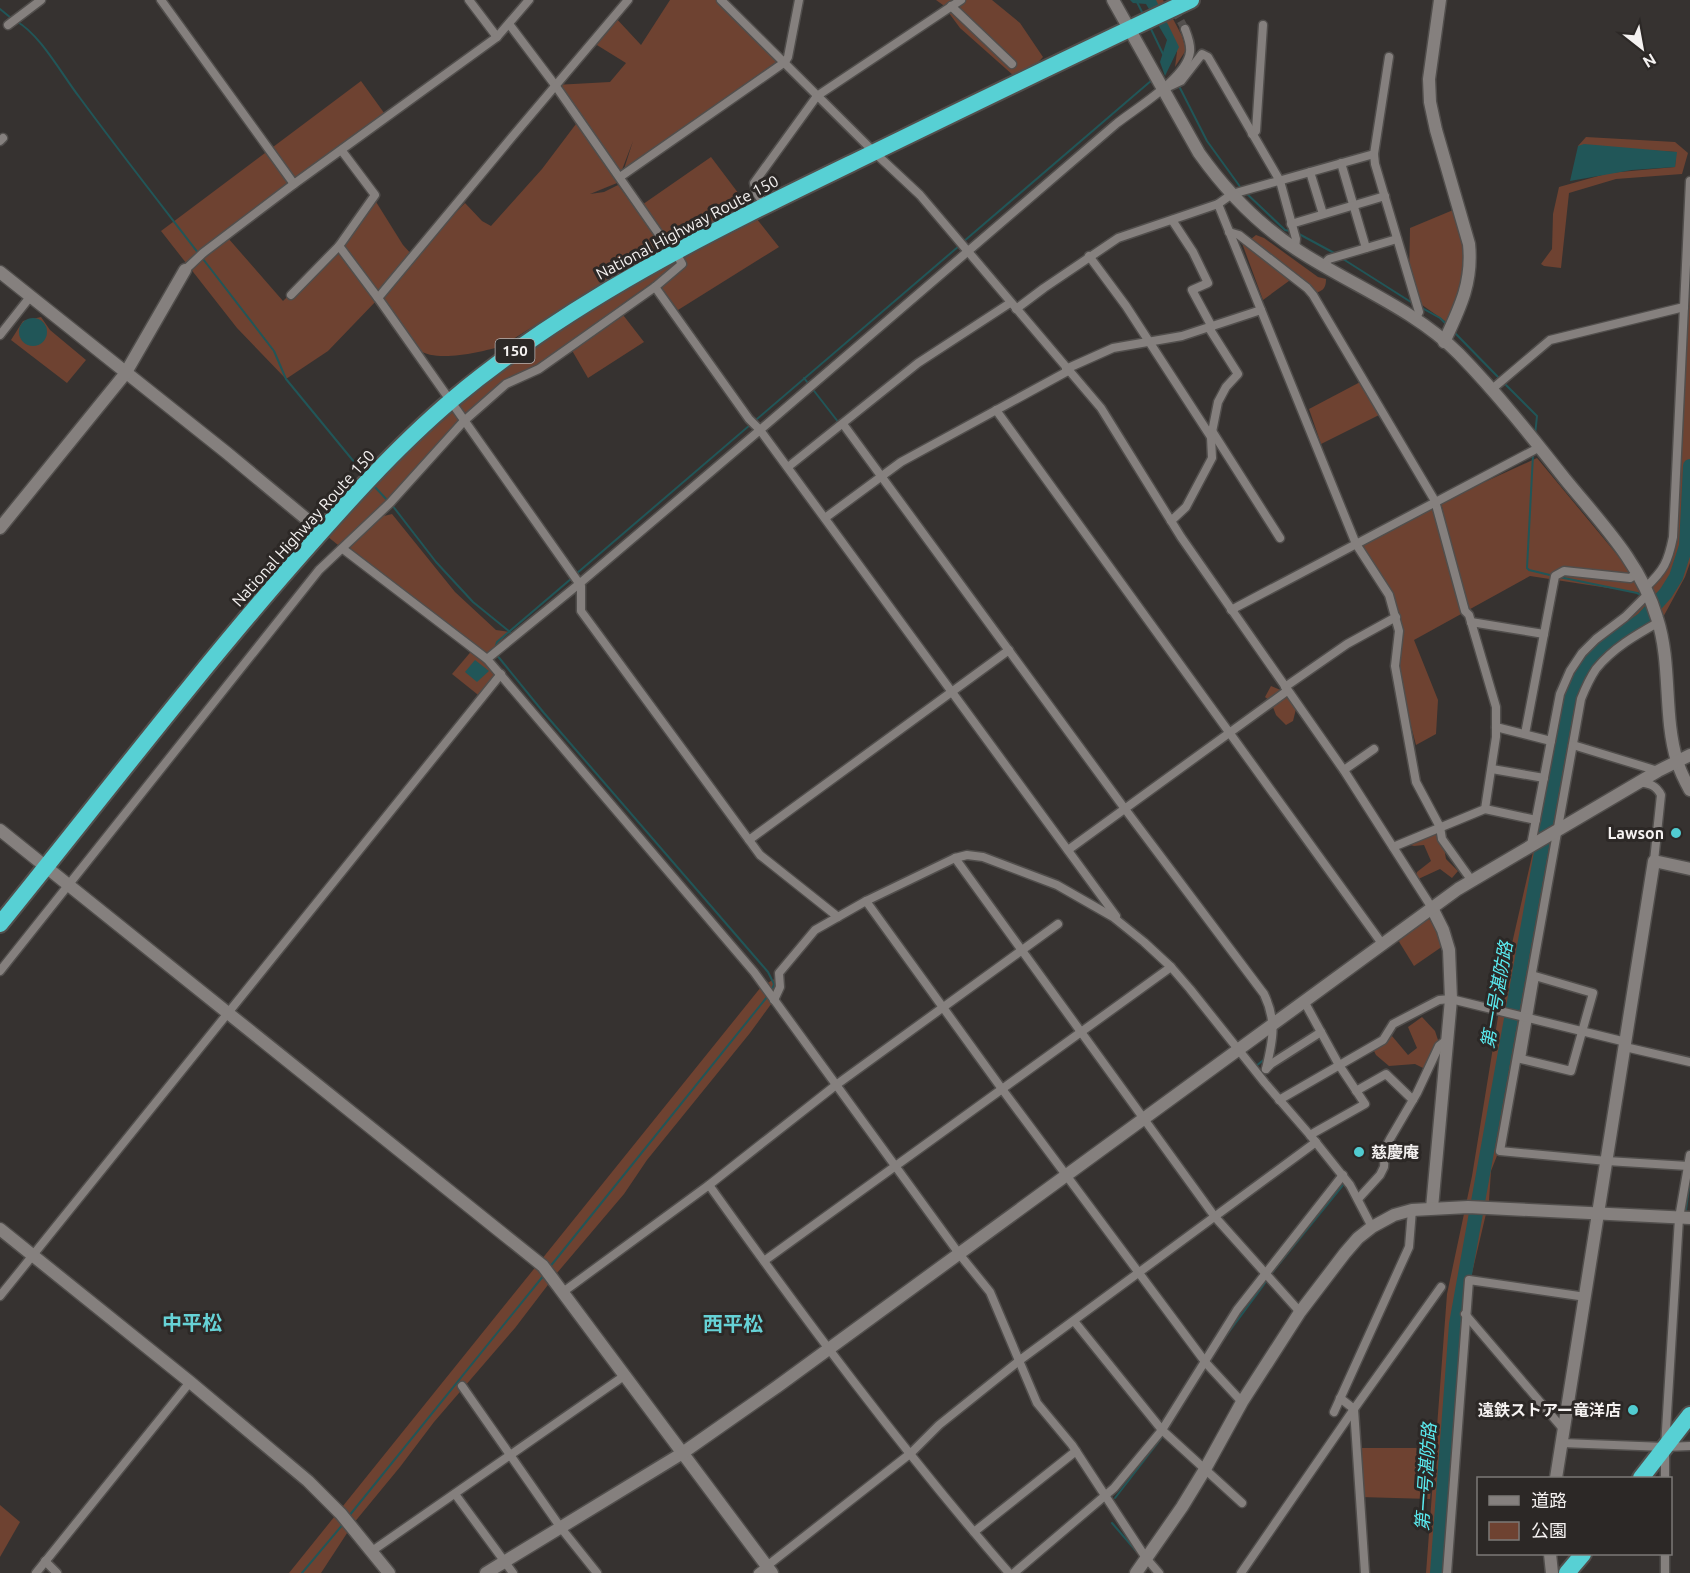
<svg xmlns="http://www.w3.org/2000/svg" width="1690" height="1573" font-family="Ubuntu,'Noto Sans JP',sans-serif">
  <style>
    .green { fill: #6e4231 }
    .water { fill: #215658 }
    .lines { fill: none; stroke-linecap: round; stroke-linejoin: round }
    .stream { stroke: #215658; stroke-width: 2 }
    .river { stroke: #215658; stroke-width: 14 }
    .street-tunnel { stroke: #534f4d; stroke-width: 8; stroke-dasharray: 8 4; stroke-linecap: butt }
    .street-casing { stroke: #514e4c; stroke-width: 11 }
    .secondary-casing { stroke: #514e4c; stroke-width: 15 }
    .highway-casing { stroke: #514e4c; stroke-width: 20 }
    .street { stroke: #85807e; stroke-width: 8 }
    .secondary { stroke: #85807e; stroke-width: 12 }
    .highway { stroke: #57d0d4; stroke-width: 16 }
    .poi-dot { fill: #51ccd1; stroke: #2c2826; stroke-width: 2 }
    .labels { text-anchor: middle; stroke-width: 6; stroke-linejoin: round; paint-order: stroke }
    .shield { fill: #2c2826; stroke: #b9b5b4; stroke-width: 1.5 }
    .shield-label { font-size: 15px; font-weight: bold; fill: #f5f2f1 }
    .street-label { font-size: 16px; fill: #f5f2f1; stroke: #2c2826 }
    .poi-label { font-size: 16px; font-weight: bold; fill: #f5f2f1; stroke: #2c2826; text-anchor: end }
    .water-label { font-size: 18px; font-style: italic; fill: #5aecf1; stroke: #2c2826 }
    .quarter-label { font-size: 20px; font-weight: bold; fill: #66d2d6; stroke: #2c2826 }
  </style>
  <rect width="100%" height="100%" fill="#363230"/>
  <g class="green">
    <path d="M670 0H720L778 61 624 169 633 141 617 183 590 194 604 192 618 185 636 209 711 157 748 206 662 246 502 346C482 352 436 363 419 350 403 337 391 315 378 299L328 351 286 379 237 328 161 231 361 81 387 117 228 238 283 301 332 253 373 197 403 245 413 256 465 203 482 221 491 226 542 169 579 120 555 85 610 82 626 63 592 42 614 16 641 45Z"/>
    <path d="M936 0H992L1020 23 1043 57 1033 68 1014 76 960 28 943 5Z"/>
    <path d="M1152 0H1163L1182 36 1186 50 1175 67 1177 52Z"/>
    <path d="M1586 137 1675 142 1688 153 1682 174 1616 179 1569 193 1561 268 1544 266 1541 264 1552 249 1553 214 1559 187 1609 173 1675 167 1676 152 1578 146Z"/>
    <path d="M1458 208 1470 269 1452 326 1415 300 1409 280 1410 228Z"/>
    <path d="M756 218 779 247 678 310 656 280 626 301 580 338 620 311 644 342 588 378 570 347 506 385 464 421 384 516 392 514 455 592 496 630 510 632 486 655 350 548 370 528 343 549 322 532 343 508 501 370 557 329 671 258Z"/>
    <path d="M1690 218V563L1685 577 1661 621 1608 657 1581 699 1500 1148 1491 1171 1489 1201 1469 1286 1447 1573H1426L1447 1294 1472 1176 1505 974 1535 843 1558 703 1584 651 1647 594 1670 565 1674 517Z"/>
    <path d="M1239 235 1245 240 1251 239 1256 235 1264 238 1318 277 1326 279C1326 291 1321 290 1313 295L1293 278 1263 300Z"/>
    <path d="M41 317 50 330 86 360 67 383 11 340 23 321Z"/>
    <path d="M1364 380 1383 413 1321 444 1309 409Z"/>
    <path d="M1537 458 1629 569 1641 593 1530 576 1414 640 1438 700 1436 734 1416 745 1395 666 1399 631 1390 595 1356 544 1435 501 1461 594 1441 502Z"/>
    <path d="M474 648 501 674 482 698 452 674Z"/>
    <path d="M1271 686 1290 694 1296 709 1293 721 1286 725 1276 715 1271 702 1265 697Z"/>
    <path d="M1441 830 1446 859 1458 871 1452 878 1440 869 1414 881 1417 872 1431 861 1424 845 1414 846 1406 844Z"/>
    <path d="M1428 917 1437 931 1443 946 1414 966 1398 940Z"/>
    <path d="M779 976 777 996 750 1033 647 1160 624 1194 557 1273 515 1328 434 1422 400 1467 353 1524 321 1573H289L761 987Z"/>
    <path d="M1422 1017 1435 1031 1439 1043 1425 1069 1415 1064 1389 1066 1376 1055 1373 1049 1392 1036 1408 1055 1417 1048 1408 1027Z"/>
    <path d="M1360 1448H1435L1430 1499 1360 1497Z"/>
    <path d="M0 1505 20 1522 0 1557Z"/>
  </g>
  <g class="water">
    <path d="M1130 0H1156L1179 47 1165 76 1160 62 1167 40 1146 4 1133 3Z"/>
    <path d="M1584 144 1677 152 1675 167 1632 170 1570 181 1578 146Z"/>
    <circle cx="33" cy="332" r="14"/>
    <path d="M475 660 489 671 477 682 465 672Z"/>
  </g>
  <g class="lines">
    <g class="stream">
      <path d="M1136 0 1144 16"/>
      <path d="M0 9 11 18"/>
      <path d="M16 21C41 35 62 75 80 98 119 151 159 202 199 254"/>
      <path d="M1150 27 1163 54"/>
      <path d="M1179 86 1207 141 1241 188"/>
      <path d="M1245 192 1285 230 1290 231"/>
      <path d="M1299 234 1336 254"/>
      <path d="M963 242 1152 80"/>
      <path d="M203 259 274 351 286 379 364 474"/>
      <path d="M1343 259 1414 304"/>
      <path d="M1422 308 1440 318 1447 325"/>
      <path d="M1453 331 1499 378"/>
      <path d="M804 378 839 423"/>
      <path d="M1503 382 1537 416 1535 435"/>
      <path d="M1533 455 1527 568 1529 570 1554 576"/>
      <path d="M374 486 388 501"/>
      <path d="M392 505 436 562 473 602 510 632"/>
      <path d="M1686 546 1690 552"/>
      <path d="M576 574 959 246"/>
      <path d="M1559 577 1637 593 1641 595"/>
      <path d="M495 649 497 642 572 578"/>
      <path d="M496 654 544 713 768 972 774 984 771 992"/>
      <path d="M1256 1066 1266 1058"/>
      <path d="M1686 1210 1690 1181"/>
      <path d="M549 1268 767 997"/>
      <path d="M1271 1274 1343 1185 1342 1182"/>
      <path d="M1223 1340 1268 1279"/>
      <path d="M1166 1431 1182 1405"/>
      <path d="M1115 1498 1163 1436"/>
      <path d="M349 1516 544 1275"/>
      <path d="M1112 1523 1137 1552"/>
      <path d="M302 1573 344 1523"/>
    </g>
    <path class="river" d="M1437 1573 1456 1324 1567 708 1579 673 1602 648 1643 619 1666 593 1676 577 1686 546 1690 466"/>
    <path class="street-tunnel" d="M1169 0 1185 29"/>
    <defs>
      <g id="street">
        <path d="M161 0 294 184"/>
        <path d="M469 0 497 37"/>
        <path d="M721 0 874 152 920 195 1101 408 1181 537 1345 772 1432 908"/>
        <path d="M951 6 1012 64"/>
        <path d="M509 24 555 85 672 253"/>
        <path d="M8 25 41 0"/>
        <path d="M1389 57 1374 154 1375 164 1419 312 1415 320"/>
        <path d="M1166 88 1181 81 1202 54 1208 57 1280 181 1296 239 1295 248"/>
        <path d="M1252 134 1256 131 1263 25"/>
        <path d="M0 141 3 138"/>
        <path d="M1341 163 1366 248"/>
        <path d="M1310 172 1323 214"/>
        <path d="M620 177 785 62 788 57 799 0"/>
        <path d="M1218 204 1356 544 1389 595 1399 631 1395 666 1416 782 1440 827 1442 839 1472 881"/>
        <path d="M765 205 757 194 754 183 817 96 961 0"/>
        <path d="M1172 220 1193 252 1208 283 1192 290 1212 327"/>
        <path d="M1291 224 1385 196"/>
        <path d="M1229 232 1239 235 1307 288 1313 295 1435 501 1465 611 1469 615 1496 707V737L1485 809 1393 847"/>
        <path d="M339 246 378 298 581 586V611L760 855 838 917"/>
        <path d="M1089 256 1126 306 1211 437"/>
        <path d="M1323 265 1329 259 1397 239"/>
        <path d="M185 270 203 253 294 184 497 37 529 0"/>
        <path d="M655 287 749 419 760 430 1116 916"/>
        <path d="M291 295 339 246 375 195 342 151"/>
        <path d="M378 298 512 137 628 0"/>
        <path d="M1016 309 1044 288 1118 238 1218 204 1232 194 1374 154"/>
        <path d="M0 335 30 297"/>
        <path d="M1066 369 1113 348 1182 336 1261 310"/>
        <path d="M1491 390 1550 340 1684 307"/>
        <path d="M996 410 1383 945"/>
        <path d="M843 424 1125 809 1264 994C1277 1021 1273 1040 1266 1069"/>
        <path d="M1212 431 1280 538"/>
        <path d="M788 467 918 363 1010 303"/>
        <path d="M825 518 901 462 1068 371"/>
        <path d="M1171 521 1186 507 1212 458 1211 437 1218 402 1226 387 1238 374 1209 328"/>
        <path d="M343 549 487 659"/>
        <path d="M1646 587C1664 570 1668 562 1673 537L1690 181"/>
        <path d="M1231 610 1540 447"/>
        <path d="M1471 622 1544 634"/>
        <path d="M1659 622C1636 635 1613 648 1596 669 1590 678 1585 689 1581 699L1500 1151 1607 1161 1688 1166"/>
        <path d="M1285 687 1347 644 1396 617"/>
        <path d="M1496 727 1551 741"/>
        <path d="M1525 734 1555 576 1564 571 1630 578 1638 573"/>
        <path d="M1573 745 1658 771"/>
        <path d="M1492 769 1544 778"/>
        <path d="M1344 770 1374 749"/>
        <path d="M1639 782C1650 784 1656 785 1661 795L1654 861"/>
        <path d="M1485 809 1536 820"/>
        <path d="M749 840 1009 650"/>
        <path d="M1531 845 1560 694 1570 671 1582 653 1596 639 1625 617 1649 593"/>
        <path d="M1068 850 1287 691"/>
        <path d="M955 858 1215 1217 1300 1312"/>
        <path d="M866 901 1002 1089 1206 1363 1242 1402"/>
        <path d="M0 971 319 570 390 503 464 421 506 384 539 369 655 287 682 264 675 251"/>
        <path d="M1535 976 1593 993 1571 1071 1521 1059Z"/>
        <path d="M774 1000 780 987 779 973 815 930 866 901 955 858 967 855 983 857 1057 885 1113 917 1144 942 1171 967 1190 989 1265 1083 1310 1135 1350 1185 1372 1227"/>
        <path d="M1305 1003 1339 1065 1365 1104 1310 1135"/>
        <path d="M1625 1047 1690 1062"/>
        <path d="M1266 1069 1271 1064 1321 1032"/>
        <path d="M1356 1091 1386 1074 1413 1100"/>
        <path d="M1279 1100 1383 1040 1393 1024 1439 1000 1451 999 1626 1042"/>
        <path d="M709 1185C804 1318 902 1450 1009 1573"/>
        <path d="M1358 1199 1380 1175 1384 1167 1385 1149 1390 1139 1417 1093 1439 1046 1448 1039"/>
        <path d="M764 1261 1171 967"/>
        <path d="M563 1292 709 1185 836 1085 1058 924"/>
        <path d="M0 1296 501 674"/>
        <path d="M1465 1314 1564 1430"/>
        <path d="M1074 1321 1162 1430 1242 1503"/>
        <path d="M462 1386 561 1528 597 1573"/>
        <path d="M1340 1398 1354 1409 1365 1573"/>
        <path d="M1334 1412 1409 1247 1412 1210"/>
        <path d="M1562 1443 1665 1447 1690 1446"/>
        <path d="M1665 1478V1447L1679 1218 1690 1155"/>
        <path d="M455 1494 513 1573"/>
        <path d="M974 1532 1076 1451"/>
        <path d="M372 1551 624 1376"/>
        <path d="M1665 1554V1573"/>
        <path d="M45 1561 57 1573"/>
        <path d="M36 1573 190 1382"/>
        <path d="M758 1573 911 1453 939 1425 1020 1360 1316 1142"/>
        <path d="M1014 1573 1114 1488 1162 1430 1237 1310 1343 1175"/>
        <path d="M1159 1573 1146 1558 1072 1445 1037 1403 990 1292 960 1255 754 972 487 659 579 584 760 430 1116 124C1136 108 1187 78 1190 52 1191 44 1188 37 1185 29"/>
        <path d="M1241 1573 1354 1409 1441 1287"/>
        <path d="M1447 1573 1469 1280 1586 1297"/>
      </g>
      <g id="secondary">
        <path d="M1113 0 1199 153C1226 191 1260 226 1299 251 1351 285 1414 309 1459 354 1497 393 1531 436 1565 479 1600 522 1641 563 1657 618 1672 664 1663 715 1677 761 1680 771 1685 781 1690 790"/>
        <path d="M1440 0 1429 79 1430 102 1436 130 1469 244C1473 282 1460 308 1444 342"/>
        <path d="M0 272 227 453 322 532"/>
        <path d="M0 528 125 374 185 270"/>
        <path d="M0 830 543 1266 772 1573"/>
        <path d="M1432 908 1443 930 1449 950 1451 999 1432 1208"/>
        <path d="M0 1229 190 1382 308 1481 341 1514 389 1573"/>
        <path d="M1556 1478 1654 861 1690 869"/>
        <path d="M1550 1554 1552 1573"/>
        <path d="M486 1573 681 1454 778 1386 1458 889 1658 771 1690 755"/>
        <path d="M1136 1573 1182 1507 1204 1471 1242 1402 1300 1312 1345 1253 1358 1238 1372 1227 1394 1215 1412 1210 1468 1207 1690 1218"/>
      </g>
      <g id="highway">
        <path d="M0 924C97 804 191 681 292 565 342 508 395 448 453 399 574 298 710 232 850 164 963 109 1077 53 1191 0"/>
        <path d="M1641 1478 1690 1415"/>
        <path d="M1567 1573 1583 1554"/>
      </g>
    </defs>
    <use href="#street" class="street-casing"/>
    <use href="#secondary" class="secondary-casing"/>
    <use href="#highway" class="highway-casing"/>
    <use href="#street" class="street"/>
    <use href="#secondary" class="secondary"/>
    <use href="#highway" class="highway"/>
  </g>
  <g class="poi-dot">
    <circle cx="1676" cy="833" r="6"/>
    <circle cx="1359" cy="1152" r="6"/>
    <circle cx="1633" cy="1410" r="6"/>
  </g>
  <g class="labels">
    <rect class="shield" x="495.5" y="339" width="39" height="24" rx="4.5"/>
    <g class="shield-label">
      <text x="515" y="356">150</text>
    </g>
    <g class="street-label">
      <text transform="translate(687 227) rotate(-28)" y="6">National Highway Route 150</text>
      <text transform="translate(303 528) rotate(-48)" y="6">National Highway Route 150</text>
    </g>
    <g class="poi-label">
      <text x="1664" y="839">Lawson</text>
      <text x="1371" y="1158" text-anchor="start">慈慶庵</text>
      <text x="1621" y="1416">遠鉄ストアー竜洋店</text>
    </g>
    <g class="water-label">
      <text transform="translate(1497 995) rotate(-80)" y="6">第一号湛防路</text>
      <text transform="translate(1426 1477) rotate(-86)" y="6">第一号湛防路</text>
    </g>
    <g class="quarter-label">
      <text x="192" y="1330">中平松</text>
      <text x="733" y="1331">西平松</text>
    </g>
  </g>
  <rect x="1477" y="1477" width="195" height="78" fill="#2c2826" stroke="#7c7977" stroke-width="1.5"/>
  <rect x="1489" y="1496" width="30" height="9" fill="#85807e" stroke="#7c7977" stroke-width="1.5"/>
  <text x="1531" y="1507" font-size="18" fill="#f5f2f1">道路</text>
  <rect x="1489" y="1522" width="30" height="18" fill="#6e4231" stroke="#7c7977" stroke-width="1.5"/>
  <text x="1531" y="1537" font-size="18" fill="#f5f2f1">公園</text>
  <g transform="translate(1642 48) rotate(149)" stroke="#2c2826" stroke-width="4.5" paint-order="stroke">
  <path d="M0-4.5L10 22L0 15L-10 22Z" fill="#f5f2f1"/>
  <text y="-9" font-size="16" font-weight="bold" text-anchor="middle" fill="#f5f2f1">N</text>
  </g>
</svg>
